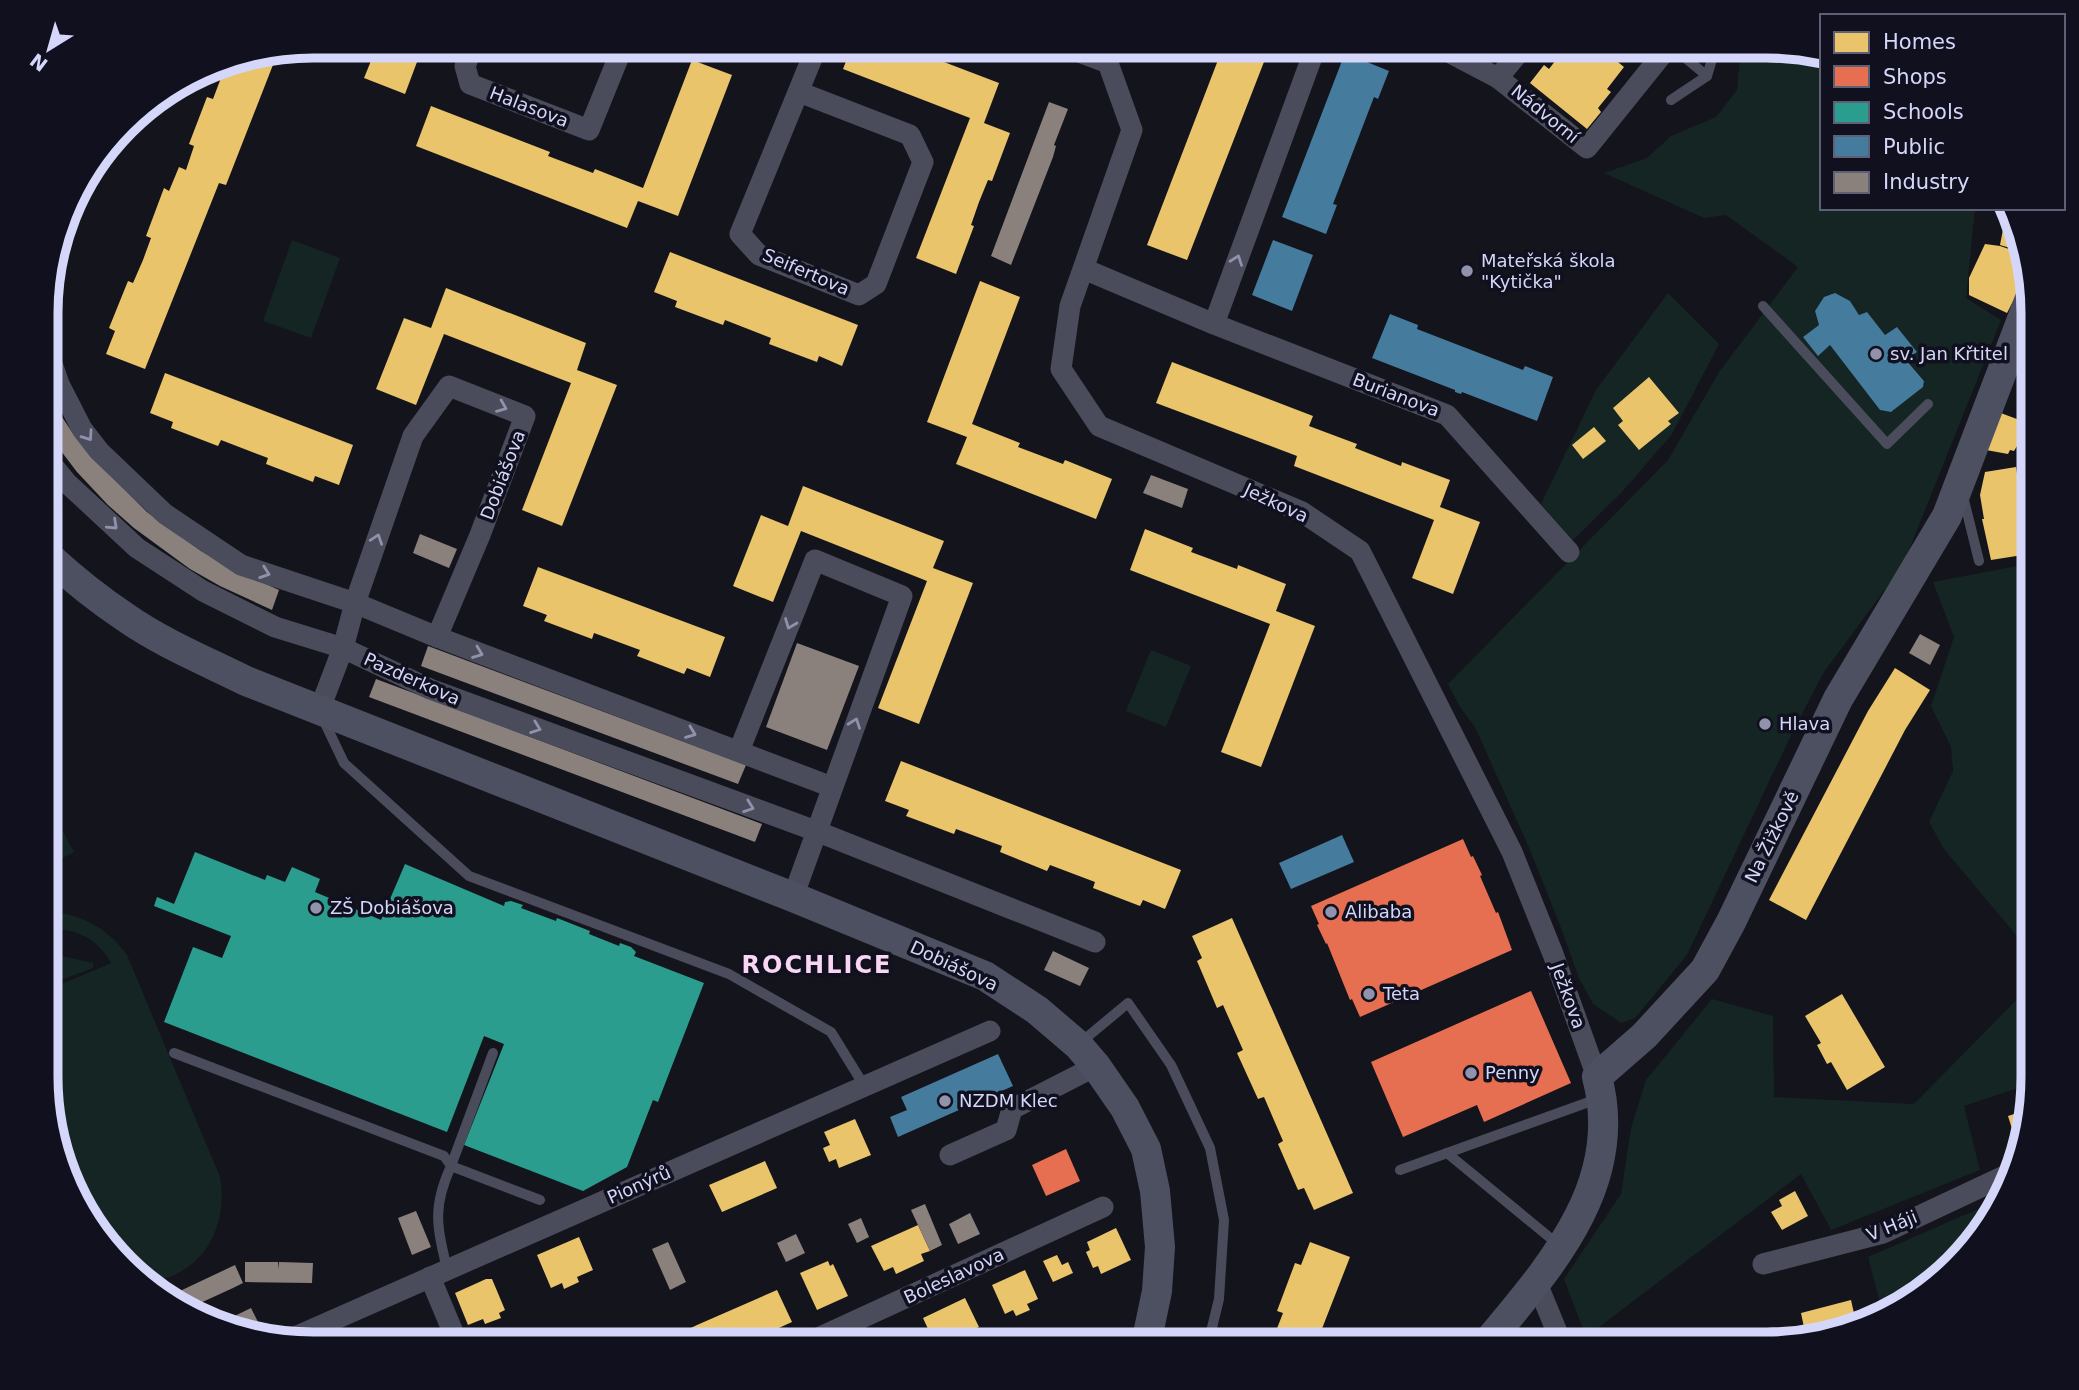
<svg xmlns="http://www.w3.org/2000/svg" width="2079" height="1390" font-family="'DejaVu Sans',sans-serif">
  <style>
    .green { fill: #142523; fill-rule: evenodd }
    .homes { fill: #e9c46a }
    .shops { fill: #e76f51 }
    .schools { fill: #2a9d8f }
    .public { fill: #457b9d }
    .industry { fill: #8a817c }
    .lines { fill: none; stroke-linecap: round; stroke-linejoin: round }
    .lane { stroke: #4a4c5b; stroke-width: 10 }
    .street { stroke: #4a4c5b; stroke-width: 21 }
    .secondary { stroke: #4d5061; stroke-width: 30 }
    .oneway { stroke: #8f92aa }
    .poi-dot { fill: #9193ac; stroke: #10101f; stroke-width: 2.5 }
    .labels { text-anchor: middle; stroke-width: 7; stroke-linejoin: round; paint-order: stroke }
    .street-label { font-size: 18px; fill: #d4d7f9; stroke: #10101f }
    .poi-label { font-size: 18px; fill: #d4d7f9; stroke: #10101f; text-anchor: start }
    .district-label { font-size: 24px; font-weight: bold; letter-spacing: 2px; fill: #f9d6f4; stroke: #10101f }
    .rim { fill: none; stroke: #d4d7f9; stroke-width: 9 }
  </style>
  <rect width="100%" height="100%" fill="#14141c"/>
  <g class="green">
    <path d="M1741 46H1767L1822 55V208H1975L1966 298 2001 320 1903 565 1824 672 1794 729 1687 955 1635 1018 1621 1023 1593 1004 1579 978 1561 928 1530 850 1475 727 1460 707 1448 684 1668 460 1719 372 1798 267 1726 215 1704 218 1604 173 1647 158 1671 136 1716 117 1737 90ZM1824 298 1850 301 1859 315 1867 312 1885 335 1897 327 1917 352 1906 360 1924 380 1923 387 1891 412 1880 410 1830 345 1803 337 1819 325 1815 311Z"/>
    <path d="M292 240 340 258 311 338 263 321Z"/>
    <path d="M1668 293 1719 344 1672 434 1622 492 1573 540 1541 504 1596 390Z"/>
    <path d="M2033 563V955L1944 849 1929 822 1953 771 1951 747 1931 706 1954 637 1933 582Z"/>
    <path d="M1151 650 1191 666 1166 727 1126 711Z"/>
    <path d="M48 804 74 852 48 866Z"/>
    <path d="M62 913C91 919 110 932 127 955L220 1177C229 1227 202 1277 147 1282L81 1211 48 1112V990L111 963C98 938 75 928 48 929V914Z"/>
    <path d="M48 953 93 963V968L48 985Z"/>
    <path d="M2033 983V1083L1964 1106 1980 1170 1831 1230 1801 1174 1586 1337 1564 1279 1621 1194 1631 1128 1646 1080 1712 999 1773 1016 1774 1097 1914 1104Z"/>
    <path d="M2001 1199 1988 1226 1900 1309 1883 1314 1868 1257Z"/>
  </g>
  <g class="homes">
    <path d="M377 46H423L405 94 364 78Z"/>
    <path d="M852 46H902L999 83 984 123 1010 133 992 181 988 180 979 202 971 225 974 226 956 274 916 258 970 118 843 69Z"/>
    <path d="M1219 46H1258L1269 49 1187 260 1147 245 1223 47Z"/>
    <path d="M1574 46H1598L1624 67 1607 89 1611 92 1598 108 1601 112 1587 129 1530 83 1544 65 1549 69 1562 52 1566 55Z"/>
    <path d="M278 52 226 185 219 183 145 369 106 354 115 331 109 328 128 281 133 283 143 260 151 238 146 236 164 188 169 191 179 167 186 170 194 146 189 144 207 97 213 99 227 62Z"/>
    <path d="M692 60 732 75 678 216 638 201 627 228 416 146 431 106 550 152 548 156 593 173 595 169 643 188Z"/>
    <path d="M2006 214H2008L2020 251 2000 245Z"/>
    <path d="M1985 244 2000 246 2018 252 2015 259 2023 263 2027 274 2007 313 1969 295V278Z"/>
    <path d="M670 252 858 325 842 366 819 356 817 362 769 344 771 338 725 320 723 325 675 307 677 301 654 292Z"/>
    <path d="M980 281 1020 297 972 424 1020 443 1018 447 1063 464 1065 460 1112 479 1096 519 956 464 967 437 927 422Z"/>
    <path d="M446 288 586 343 577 370 617 385 562 526 522 510 571 383 444 334 416 405 376 389 404 318 431 328Z"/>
    <path d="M1172 362 1313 416 1309 426 1357 444 1355 448 1401 466 1402 462 1450 480 1440 507 1480 522 1453 594 1412 578 1434 520 1294 466 1297 456 1156 403Z"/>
    <path d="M165 373 353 445 339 485 315 476 313 482 266 464 268 458 221 440 218 446 171 428 173 422 150 413Z"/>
    <path d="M1649 377 1679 413 1668 421 1671 424 1639 450 1618 425 1623 421 1613 408Z"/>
    <path d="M1998 412 2033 425 2023 448 2017 446 2014 451 2010 450 2008 454 1986 450Z"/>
    <path d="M1594 427 1606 441 1583 459 1572 445Z"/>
    <path d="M2016 467 2029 554 1991 560 1982 519H1984L1980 495 1985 472Z"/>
    <path d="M803 486 944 541 933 568 973 583 919 724 878 708 927 581 801 531 773 602 733 586 761 515 788 526Z"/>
    <path d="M1145 529 1193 548 1191 552 1237 569 1238 565 1286 584 1276 611 1315 626 1261 767 1221 752 1270 624 1130 570Z"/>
    <path d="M538 567 725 637 710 677 687 668 684 674 637 656 640 650 594 633 592 639 544 621 547 615 523 606Z"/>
    <path d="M1895 668 1930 690 1905 730 1806 920 1769 900 1868 711Z"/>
    <path d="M901 761 1181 870 1165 909 1143 900 1140 906 1093 888 1095 882 1050 865 1047 871 1000 852 1002 846 956 829 954 834 906 816 909 810 885 801Z"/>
    <path d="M1232 918 1353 1193 1314 1210 1304 1188 1298 1190 1278 1144 1283 1141 1264 1097 1258 1099 1237 1053 1243 1050 1223 1005 1217 1008 1197 961 1202 958 1192 936Z"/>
    <path d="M1842 994 1885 1067 1847 1090 1831 1062 1827 1064 1817 1045 1821 1043 1805 1016Z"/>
    <path d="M2030 1109 2022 1150 2019 1151 2008 1116Z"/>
    <path d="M855 1119 871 1155 839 1168 836 1159 829 1162 823 1148 830 1145 824 1132Z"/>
    <path d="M765 1161 777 1188 722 1212 709 1185Z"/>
    <path d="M1795 1191 1808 1216 1782 1230 1771 1212 1782 1206 1779 1200Z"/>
    <path d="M918 1225 930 1251 921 1254 924 1261 896 1274 893 1267 884 1271 871 1246Z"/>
    <path d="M1116 1228 1131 1260 1101 1274 1098 1266 1093 1268 1086 1252 1090 1250 1087 1242Z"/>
    <path d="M579 1237 593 1270 577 1277 579 1282 564 1289 562 1283 551 1288 537 1255Z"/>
    <path d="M1310 1242 1350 1257 1316 1344H1271L1283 1313 1277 1311 1295 1263 1301 1265Z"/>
    <path d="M1057 1255 1062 1265 1068 1262 1073 1273 1053 1282 1043 1261Z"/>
    <path d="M828 1261 830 1266 833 1264 848 1296 817 1310 800 1273Z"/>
    <path d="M1025 1270 1038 1299 1027 1304 1030 1310 1016 1316 1013 1310 1005 1314 992 1285Z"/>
    <path d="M486 1279H492L505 1310 499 1313 501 1318 485 1324 483 1319 468 1325 455 1293Z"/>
    <path d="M777 1290 792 1322 743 1344H665L664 1341 697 1325Z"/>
    <path d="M965 1298 979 1327 963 1334 967 1342 962 1344H950L948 1341 935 1344 923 1318Z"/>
    <path d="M1851 1300 1856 1322 1806 1337 1801 1313Z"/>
    <path d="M432 1328 439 1344H401L399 1340Z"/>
    <path d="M901 1328 909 1344H865Z"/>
    <path d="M1644 1333 1652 1344H1628Z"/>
  </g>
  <g class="shops">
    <path d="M1463 839 1471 857 1473 856 1482 875 1480 876 1496 913 1498 912 1512 950 1360 1017 1352 999 1350 1000 1327 943 1326 944 1317 925 1319 924 1311 906Z"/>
    <path d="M1531 991 1571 1083 1484 1122 1477 1105 1403 1137 1371 1062Z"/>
    <path d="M1066 1149 1080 1181 1046 1196 1032 1165Z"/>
  </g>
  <path class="schools" d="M195 852 265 880 267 875 285 882 292 867 320 879 315 892 381 920 405 864 504 906 505 902 511 901 523 905 521 908 556 921 557 918 590 931 589 934 619 946 620 943 631 947 636 952 634 956 704 983 658 1102 653 1100 627 1167 583 1191 464 1145 504 1044 484 1036 447 1132 164 1022 193 947 222 958 231 936 154 906 157 897 174 904Z"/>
  <g class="public">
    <path d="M1345 53 1389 71 1378 99 1374 97 1333 204 1337 205 1326 234 1282 217Z"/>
    <path d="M1273 240 1313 255 1292 311 1252 295Z"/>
    <path d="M1835 293 1850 301 1859 315 1867 312 1885 335 1897 327 1917 352 1906 360 1924 381 1923 387 1891 412 1880 410 1830 345 1818 356 1803 337 1819 325 1815 311 1824 297Z"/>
    <path d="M1390 314 1418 325 1417 329 1523 370 1525 366 1553 377 1537 421 1462 392 1461 394 1455 392V390L1372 358Z"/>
    <path d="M1342 835 1354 862 1291 889 1279 863Z"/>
    <path d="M998 1054 1013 1086 898 1137 890 1117 907 1110 901 1097Z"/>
  </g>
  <g class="industry">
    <path d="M1049 102 1068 109 1054 145 1056 146 1053 157 1011 265 991 256Z"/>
    <path d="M48 396 72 432 93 458 147 512 201 551 229 567 279 590 272 610 220 586 190 569 134 528 108 505 77 472 48 434Z"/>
    <path d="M1151 475 1188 489 1182 508 1143 493Z"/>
    <path d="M420 534 457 549 449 568 413 553Z"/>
    <path d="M1920 634 1940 645 1930 665 1909 653Z"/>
    <path d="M797 643 859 666 827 750 766 727Z"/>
    <path d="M428 646 746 765 738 784 421 666Z"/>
    <path d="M376 679 762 824 755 842 369 697Z"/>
    <path d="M1053 951 1089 968 1080 986 1044 970Z"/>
    <path d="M925 1204 942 1245 930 1251 911 1210Z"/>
    <path d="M416 1211 431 1247 412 1255 398 1218Z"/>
    <path d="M970 1213 980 1234 958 1244 949 1224Z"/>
    <path d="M861 1218 869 1237 857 1243 848 1224Z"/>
    <path d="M796 1234 805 1253 786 1262 777 1243Z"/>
    <path d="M668 1242 686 1282 670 1290 652 1249Z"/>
    <path d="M245 1262H278L279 1269V1262L313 1263 312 1283 245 1282Z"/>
    <path d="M235 1265 243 1283 233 1288 185 1310 163 1299Z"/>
    <path d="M251 1308 260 1326 244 1333 227 1330 216 1325Z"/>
    <path d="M581 1333 587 1344H575L571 1337Z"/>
  </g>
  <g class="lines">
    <g class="lane">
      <path d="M1671 46 1707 76"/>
      <path d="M1671 100 1707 76 1716 46"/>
      <path d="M1763 306 1887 444 1928 404"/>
      <path d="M1963 496 1979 561"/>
      <path d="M323 719 344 763 469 876 729 974 831 1032 865 1087"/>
      <path d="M1080 1043 1128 1003 1171 1065 1210 1148 1224 1220 1219 1299 1208 1344"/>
      <path d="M174 1053 444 1156 451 1166C432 1208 437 1226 447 1269"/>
      <path d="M493 1053 451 1166 540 1200"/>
      <path d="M1447 1153 1560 1246"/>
      <path d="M1400 1170 1600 1098"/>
    </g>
    <g class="street">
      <path d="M473 46 465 66 470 84 589 130 623 46"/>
      <path d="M595 46 619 55"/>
      <path d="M1063 46 1108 63 1132 130 1070 306 1061 369 1099 426 1302 512 1360 551 1512 852 1553 954 1597 1077"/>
      <path d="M1437 46 1498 78 1587 148 1669 46"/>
      <path d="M1498 78 1524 46"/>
      <path d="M799 92 910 135 923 162 876 284 859 295 759 255 740 234 817 46"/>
      <path d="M1084 269 1214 324 1447 415 1569 552"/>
      <path d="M1214 324 1312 57 1309 46"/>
      <path d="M48 352 59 384 82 429 99 451 165 514 241 565 355 603 437 637 832 787"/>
      <path d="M48 460 67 483 137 548 203 591 275 627 343 648 430 689 816 831 1095 942"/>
      <path d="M319 711 343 648 355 603 413 436 449 386 525 416 480 535 437 637"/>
      <path d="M739 751 815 560 902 596 793 897"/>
      <path d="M950 1155 1006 1130 1012 1109 1096 1066"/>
      <path d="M1763 1264 1883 1233 2015 1171"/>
      <path d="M430 1277 458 1344"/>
      <path d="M1536 1281 1562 1344"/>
      <path d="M288 1340 990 1031"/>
      <path d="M805 1344 1103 1207"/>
    </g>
    <g class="secondary">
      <path d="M48 556C72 578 98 599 125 617 162 643 206 661 246 681L793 897 985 976 1037 1010 1078 1045 1096 1066 1125 1108 1146 1149 1155 1191 1160 1247 1157 1291 1146 1344"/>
      <path d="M1486 1344C1549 1268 1626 1184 1597 1077L1644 1036 1705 970 1731 922 1838 699 1947 516 2032 293"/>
    </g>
  </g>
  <defs><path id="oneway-chevron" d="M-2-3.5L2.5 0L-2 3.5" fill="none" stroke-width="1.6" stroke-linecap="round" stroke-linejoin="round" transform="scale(1.75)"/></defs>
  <g class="oneway">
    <use href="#oneway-chevron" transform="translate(1237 260) rotate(-70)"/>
    <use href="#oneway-chevron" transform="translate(502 407) rotate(22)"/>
    <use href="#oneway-chevron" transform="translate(88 436) rotate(55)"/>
    <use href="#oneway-chevron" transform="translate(113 525) rotate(43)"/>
    <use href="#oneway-chevron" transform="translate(377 539) rotate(-71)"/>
    <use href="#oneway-chevron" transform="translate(265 573) rotate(19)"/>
    <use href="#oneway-chevron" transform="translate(790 624) rotate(111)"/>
    <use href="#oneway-chevron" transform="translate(478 653) rotate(21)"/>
    <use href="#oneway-chevron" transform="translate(855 723) rotate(-70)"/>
    <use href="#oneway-chevron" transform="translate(536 728) rotate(20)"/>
    <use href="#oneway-chevron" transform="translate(691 733) rotate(21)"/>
    <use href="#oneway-chevron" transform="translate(749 807) rotate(20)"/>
  </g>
  <g class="poi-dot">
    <circle cx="1467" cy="271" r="7"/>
    <circle cx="1876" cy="354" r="7"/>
    <circle cx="1765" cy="724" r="7"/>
    <circle cx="316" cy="908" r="7"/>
    <circle cx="1331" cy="912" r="7"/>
    <circle cx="1369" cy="994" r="7"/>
    <circle cx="1471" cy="1073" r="7"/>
    <circle cx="945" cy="1101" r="7"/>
  </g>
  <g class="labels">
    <g class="street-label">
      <text transform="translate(529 107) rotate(21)" y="6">Halasova</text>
      <text transform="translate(1545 114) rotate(39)" y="6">Nádvorní</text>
      <text transform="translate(806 272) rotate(23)" y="6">Seifertova</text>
      <text transform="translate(1396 395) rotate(21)" y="6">Burianova</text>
      <text transform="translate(503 475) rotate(-69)" y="6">Dobiášova</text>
      <text transform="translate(1276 503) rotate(25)" y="6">Ježkova</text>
      <text transform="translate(412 679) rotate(24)" y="6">Pazderkova</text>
      <text transform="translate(1772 837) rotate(-64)" y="6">Na Žižkově</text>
      <text transform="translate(954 966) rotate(25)" y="6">Dobiášova</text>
      <text transform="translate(1568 996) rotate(70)" y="6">Ježkova</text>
      <text transform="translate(639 1185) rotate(-24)" y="6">Pionýrů</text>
      <text transform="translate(1892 1226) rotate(-22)" y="6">V Háji</text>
      <text transform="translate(954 1276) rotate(-25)" y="6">Boleslavova</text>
    </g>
    <g class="poi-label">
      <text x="1481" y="267">Mateřská škola<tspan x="1481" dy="21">"Kytička"</tspan></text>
      <text x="1890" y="360">sv. Jan Křtitel</text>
      <text x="1779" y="730">Hlava</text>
      <text x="330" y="914">ZŠ Dobiášova</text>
      <text x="1345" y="918">Alibaba</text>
      <text x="1383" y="1000">Teta</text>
      <text x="1485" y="1079">Penny</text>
      <text x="959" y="1107">NZDM Klec</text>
    </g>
    <g class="district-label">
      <text x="817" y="973">ROCHLICE</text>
    </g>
  </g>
  <path d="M0 0H2079V1390H0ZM313 58H1766A255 255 0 0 1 2021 313V1077A255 255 0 0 1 1766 1332H313A255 255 0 0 1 58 1077V313A255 255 0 0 1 313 58Z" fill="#10101f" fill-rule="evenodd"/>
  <path class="rim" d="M313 58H1766A255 255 0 0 1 2021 313V1077A255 255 0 0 1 1766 1332H313A255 255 0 0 1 58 1077V313A255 255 0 0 1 313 58Z"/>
  <rect x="1820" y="14" width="245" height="196" fill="#10101f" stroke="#5e6076" stroke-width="2"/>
  <rect x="1834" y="32" width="35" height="21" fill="#e9c46a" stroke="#5e6076" stroke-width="2"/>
  <text x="1883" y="49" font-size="21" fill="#d4d7f9">Homes</text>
  <rect x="1834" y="66" width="35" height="21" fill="#e76f51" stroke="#5e6076" stroke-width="2"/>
  <text x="1883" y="84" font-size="21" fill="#d4d7f9">Shops</text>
  <rect x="1834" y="102" width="35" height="21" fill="#2a9d8f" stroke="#5e6076" stroke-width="2"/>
  <text x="1883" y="119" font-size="21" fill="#d4d7f9">Schools</text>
  <rect x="1834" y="136" width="35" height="21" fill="#457b9d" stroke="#5e6076" stroke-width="2"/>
  <text x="1883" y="154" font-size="21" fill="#d4d7f9">Public</text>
  <rect x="1834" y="172" width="35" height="21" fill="#8a817c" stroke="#5e6076" stroke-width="2"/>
  <text x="1883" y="189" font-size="21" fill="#d4d7f9">Industry</text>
  <g transform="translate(49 49) rotate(217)" stroke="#10101f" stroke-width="5" paint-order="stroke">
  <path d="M0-5L12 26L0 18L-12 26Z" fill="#d4d7f9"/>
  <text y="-10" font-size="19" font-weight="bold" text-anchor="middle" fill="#d4d7f9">N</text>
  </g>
</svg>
